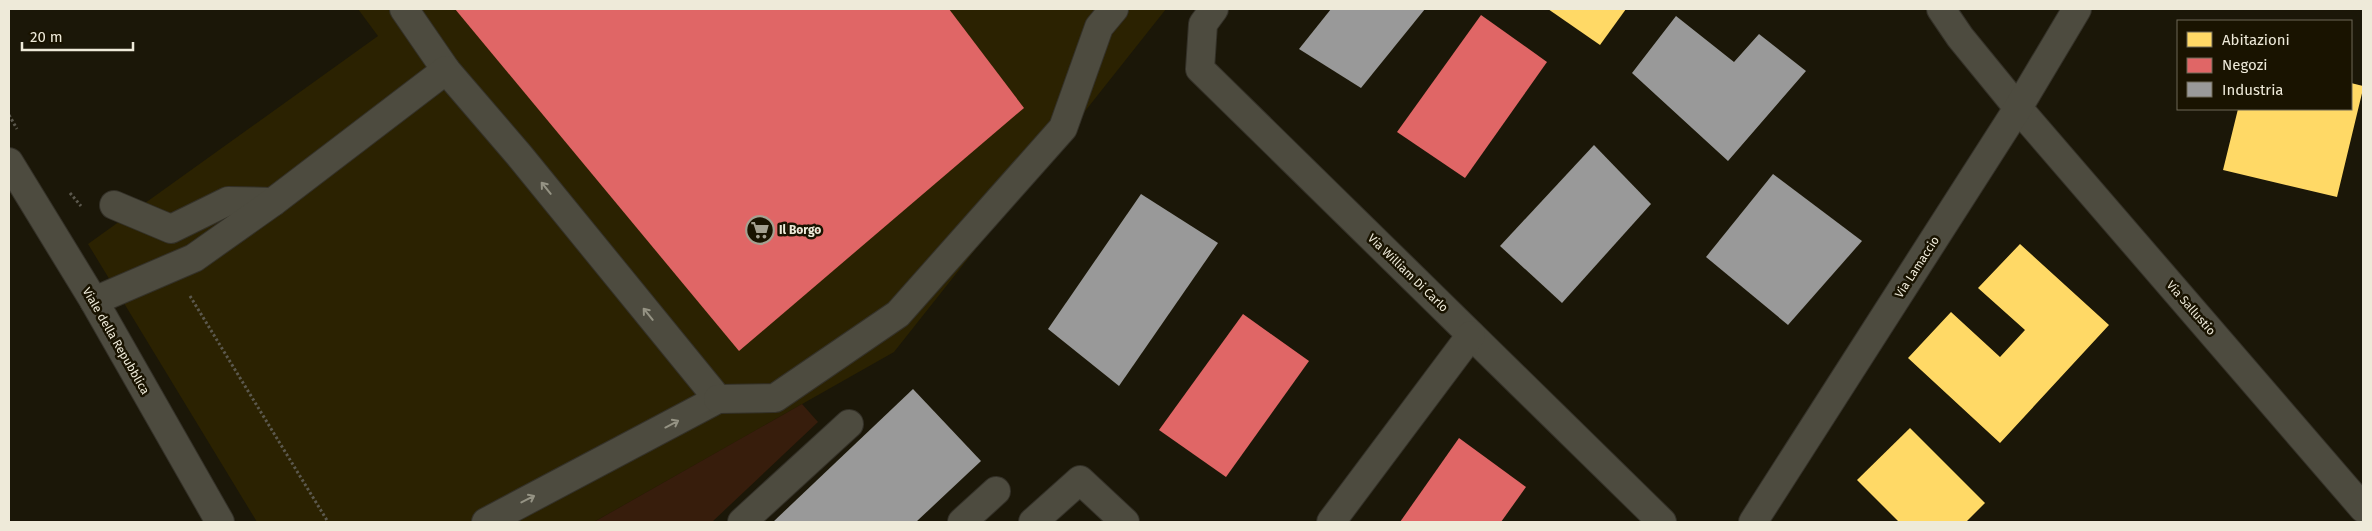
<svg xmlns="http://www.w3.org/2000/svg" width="2372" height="531" font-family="'Fira Sans',sans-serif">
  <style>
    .built { fill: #2b2201 }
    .green { fill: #371d0c }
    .homes { fill: #ffd966 }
    .shops { fill: #e06666 }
    .industry { fill: #999 }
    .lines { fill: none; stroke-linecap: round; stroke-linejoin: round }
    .minor-casing { stroke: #343128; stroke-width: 30 }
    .path { stroke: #5b584d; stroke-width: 3; stroke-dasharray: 2.5 2.5; stroke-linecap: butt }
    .minor { stroke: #4d4b3f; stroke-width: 28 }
    .oneway { stroke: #959384 }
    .labels { text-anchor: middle; stroke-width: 5; stroke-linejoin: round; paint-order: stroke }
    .poi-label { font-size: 12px; font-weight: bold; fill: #eeead9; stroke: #191300; text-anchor: start }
    .street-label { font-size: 12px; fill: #eeead9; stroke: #191300 }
  </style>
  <rect width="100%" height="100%" fill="#1b1708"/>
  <path class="built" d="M358 9H1166L894 352 594 522H257L88 244 378 36Z"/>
  <path class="green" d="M802 404 818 422 712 522H594Z"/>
  <g class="homes">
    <path d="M1548 9H1626L1600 45Z"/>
    <path d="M2351 83 2363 86V89L2337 197 2223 170 2238 109H2351Z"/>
    <path d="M2020 244 2109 325 2000 443 1908 358 1951 312 2000 357 2025 330 1978 288Z"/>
    <path d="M1910 428 1985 503 1966 522H1899L1857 480Z"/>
  </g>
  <g class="shops">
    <path d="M455 9H949L1024 108 739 351Z"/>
    <path d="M1481 15 1547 62 1465 178 1397 132Z"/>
    <path d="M1243 314 1309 361 1226 477 1159 430Z"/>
    <path d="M1459 438 1526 487 1501 522H1400Z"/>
  </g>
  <g class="industry">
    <path d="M1331 9H1425L1361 88 1299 49Z"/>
    <path d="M1676 16 1734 62 1759 34 1806 71 1728 161 1632 73Z"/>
    <path d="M1594 145 1651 204 1562 303 1500 246Z"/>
    <path d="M1773 174 1862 241 1788 325 1706 257Z"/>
    <path d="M1141 194 1218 243 1119 386 1048 329Z"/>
    <path d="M913 389 981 461 916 522H773Z"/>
  </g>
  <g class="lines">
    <defs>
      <g id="minor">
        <path d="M404 9 446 70"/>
        <path d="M1214 9 1203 24 1200 69 1662 522"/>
        <path d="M1941 9 1960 37 2018 108 2363 508"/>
        <path d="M9 162 94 301 220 522"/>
        <path d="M114 205 171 229 228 201 273 202"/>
        <path d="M94 301 194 258 273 202 446 70 519 155 718 399 486 522"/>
        <path d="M718 399 775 398 898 314 1063 128 1099 27 1114 9"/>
        <path d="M742 522 849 424"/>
        <path d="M962 522 996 491"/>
        <path d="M1033 522 1080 480 1125 522"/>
        <path d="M1331 522 1471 335"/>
        <path d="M1753 522 2018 108 2077 9"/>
      </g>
    </defs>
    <use href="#minor" class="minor-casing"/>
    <g class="path">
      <path d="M9 115 17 129"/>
      <path d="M70 193 81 206"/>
      <path d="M190 296 328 522"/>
    </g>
    <use href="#minor" class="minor"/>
  </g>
  <defs><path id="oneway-shaft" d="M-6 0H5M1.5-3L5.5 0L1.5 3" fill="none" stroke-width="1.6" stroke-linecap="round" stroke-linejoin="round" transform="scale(1.25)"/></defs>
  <g class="oneway">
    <use href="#oneway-shaft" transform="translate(546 188) rotate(-129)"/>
    <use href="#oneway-shaft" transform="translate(648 314) rotate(-129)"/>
    <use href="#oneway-shaft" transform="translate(672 424) rotate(-28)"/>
    <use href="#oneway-shaft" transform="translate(528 499) rotate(-27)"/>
  </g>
  <defs>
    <symbol id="supermarket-ring" viewBox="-11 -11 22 22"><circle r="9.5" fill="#191300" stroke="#a4a090" stroke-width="1.5"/><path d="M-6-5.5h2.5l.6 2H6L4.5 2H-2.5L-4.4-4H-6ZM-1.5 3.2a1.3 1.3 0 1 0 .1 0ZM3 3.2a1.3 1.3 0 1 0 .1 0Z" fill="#a4a090"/></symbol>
  </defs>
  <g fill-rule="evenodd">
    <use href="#supermarket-ring" x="744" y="214" width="32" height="32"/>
  </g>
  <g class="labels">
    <g class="poi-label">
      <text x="779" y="234">Il Borgo</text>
    </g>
    <g class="street-label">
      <text transform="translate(1917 267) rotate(-57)" y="4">Via Lamaccio</text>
      <text transform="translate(1408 273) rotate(44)" y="4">Via William Di Carlo</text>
      <text transform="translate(2191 308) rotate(49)" y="4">Via Sallustio</text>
      <text transform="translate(116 341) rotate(60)" y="4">Viale della Repubblica</text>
    </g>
  </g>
  <rect width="2372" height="531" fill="none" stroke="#eeead9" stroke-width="20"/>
  <rect x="2177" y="20" width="175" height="90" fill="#191300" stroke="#6e6957"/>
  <rect x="2187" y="32" width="25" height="15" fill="#ffd966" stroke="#6e6957"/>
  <text x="2222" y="45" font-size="15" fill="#eeead9">Abitazioni</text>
  <rect x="2187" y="58" width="25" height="15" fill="#e06666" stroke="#6e6957"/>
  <text x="2222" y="70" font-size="15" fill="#eeead9">Negozi</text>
  <rect x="2187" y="82" width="25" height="15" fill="#999999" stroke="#6e6957"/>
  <text x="2222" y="95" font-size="15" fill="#eeead9">Industria</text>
  <path d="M22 42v8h111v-8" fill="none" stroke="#eeead9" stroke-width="2.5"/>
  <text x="30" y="42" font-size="15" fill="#eeead9" stroke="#191300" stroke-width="4" paint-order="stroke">20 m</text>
</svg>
